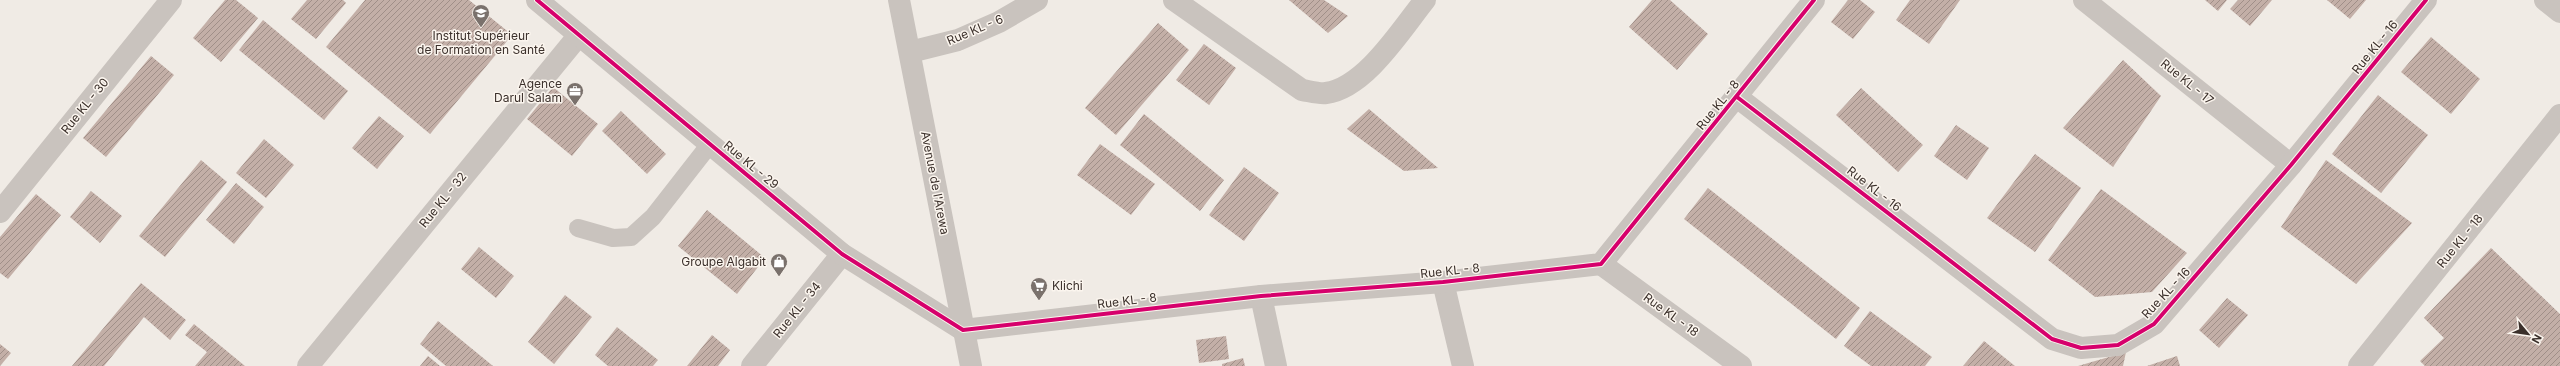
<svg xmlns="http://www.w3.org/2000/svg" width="2560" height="366" font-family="Inter,sans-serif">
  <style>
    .building { fill: url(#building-hatch) }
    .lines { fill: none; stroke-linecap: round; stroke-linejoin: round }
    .service { stroke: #c9c3be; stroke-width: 18 }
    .minor { stroke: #c9c3be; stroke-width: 22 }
    .tertiary { stroke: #c9c3be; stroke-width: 22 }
    .cycleway-casing { stroke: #fbf5ee; stroke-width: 6 }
    .cycleway { stroke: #d6006c; stroke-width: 4 }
    .labels { text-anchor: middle; stroke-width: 3; stroke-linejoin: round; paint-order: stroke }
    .street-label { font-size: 12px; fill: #3b302b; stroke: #fbf5ee }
    .poi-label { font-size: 12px; fill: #3b302b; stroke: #fbf5ee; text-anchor: end }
  </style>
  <defs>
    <pattern id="building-hatch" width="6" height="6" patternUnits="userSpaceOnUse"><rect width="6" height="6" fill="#c3afa7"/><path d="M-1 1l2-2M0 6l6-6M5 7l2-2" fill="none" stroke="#a08f88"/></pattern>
  </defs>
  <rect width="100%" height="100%" fill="#f0ebe5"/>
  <g class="building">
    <path d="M225 0H236L258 18 221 62 193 38Z"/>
    <path d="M307 0H343L346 3 316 39 291 19Z"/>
    <path d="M365 0H469L512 35 430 134 326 47Z"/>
    <path d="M1289 0H1324L1348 16 1328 33Z"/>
    <path d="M1652 0H1670L1708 34 1677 70 1629 27Z"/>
    <path d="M1848 0H1860L1875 12 1853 39 1831 22Z"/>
    <path d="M1910 0H1960L1929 44 1896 20Z"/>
    <path d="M2205 0H2227L2218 11Z"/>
    <path d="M2238 0H2272L2250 26 2230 9Z"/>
    <path d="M2327 0H2366L2350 19Z"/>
    <path d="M263 20 348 91 324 120 239 50Z"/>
    <path d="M1158 23 1189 50 1116 135 1085 108Z"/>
    <path d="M2431 37 2480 79 2451 114 2401 72Z"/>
    <path d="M1204 44 1236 68 1209 105 1176 80Z"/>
    <path d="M151 56 174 75 106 157 83 138Z"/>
    <path d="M2123 60 2161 96 2113 167 2063 128Z"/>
    <path d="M553 87 598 124 572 156 527 119Z"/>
    <path d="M1861 88 1923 145 1898 172 1836 115Z"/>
    <path d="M2378 95 2428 135 2381 193 2332 154Z"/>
    <path d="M1369 109 1438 168 1404 171 1347 129Z"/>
    <path d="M621 111 666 154 647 174 602 131Z"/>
    <path d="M1144 114 1224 180 1200 211 1120 145Z"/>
    <path d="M379 116 404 136 377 169 352 148Z"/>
    <path d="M1956 125 1989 148 1967 180 1934 156Z"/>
    <path d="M264 139 294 165 266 198 236 173Z"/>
    <path d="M1100 144 1155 184 1131 215 1077 175Z"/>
    <path d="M2035 154 2081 188 2035 252 1987 218Z"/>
    <path d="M201 160 227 182 165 257 139 236Z"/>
    <path d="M2326 160 2412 223 2356 284 2281 227Z"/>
    <path d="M1244 167 1279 193 1244 241 1209 215Z"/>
    <path d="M236 183 264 207 234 244 206 220Z"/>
    <path d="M1708 188 1860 308 1836 339 1684 219Z"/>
    <path d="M2101 189 2187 253 2152 292 2095 297 2048 260Z"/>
    <path d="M91 191 122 216 100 243 70 217Z"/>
    <path d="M36 194 61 215 8 279 0 273V237Z"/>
    <path d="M707 210 765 258 737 294 678 246Z"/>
    <path d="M479 247 514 276 496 298 461 269Z"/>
    <path d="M2491 248 2560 314V366H2425L2420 361 2444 338 2424 318Z"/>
    <path d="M141 283 186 320 170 340 144 317 104 366H72Z"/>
    <path d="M565 295 592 317 554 364 528 342Z"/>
    <path d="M2227 298 2248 315 2219 348 2199 330Z"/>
    <path d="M1870 311 1932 357 1925 366H1871L1844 346Z"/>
    <path d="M438 321 493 366H446L420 344Z"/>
    <path d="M194 324 245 366H195L207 352 185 335Z"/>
    <path d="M617 327 658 360 653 366H608L595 355Z"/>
    <path d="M712 335 730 350 718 366H687Z"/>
    <path d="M1226 336 1229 359 1199 363 1196 340Z"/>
    <path d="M1984 341 2015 366H1963Z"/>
    <path d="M0 344 11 353 0 366Z"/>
    <path d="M2126 352 2123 366H2078Z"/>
    <path d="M428 356 440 366H420Z"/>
    <path d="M2177 356 2180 366H2147Z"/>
    <path d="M1243 358 1245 366H1222V364Z"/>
  </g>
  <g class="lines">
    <path class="service" d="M578 228 613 238 631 237 653 217 710 144"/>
    <g class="minor">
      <path d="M1174 0 1302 90C1309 91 1319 94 1326 93 1365 88 1401 30 1425 0"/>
      <path d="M2084 0 2291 165"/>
      <path d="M2545 0 2560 12"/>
      <path d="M910 52 958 40 999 22 1037 0"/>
      <path d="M1737 97 2052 339 2081 348 2118 345 2154 324 2291 165 2426 0"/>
      <path d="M0 212 171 0"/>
      <path d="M1601 264 1741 366"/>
      <path d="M1443 282 1463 366"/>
      <path d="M1261 296 1276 366"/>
      <path d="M963 330 1261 296 1443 282 1601 264 1814 0"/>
      <path d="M308 366 579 35"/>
      <path d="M752 366 842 254"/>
      <path d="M2359 366 2560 115"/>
    </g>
    <g class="tertiary">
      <path d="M537 0 842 254 963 330"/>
      <path d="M899 0 971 366"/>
    </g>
    <defs>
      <g id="cycleway">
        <path d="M537 0 842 254 963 330 1261 296 1443 282 1601 264 1814 0"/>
        <path d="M1737 97 2052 339 2081 348 2118 345 2154 324 2291 165 2426 0"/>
      </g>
    </defs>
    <use href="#cycleway" class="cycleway-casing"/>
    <use href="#cycleway" class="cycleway"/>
  </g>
  <defs>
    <symbol id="university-pin" viewBox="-11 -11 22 30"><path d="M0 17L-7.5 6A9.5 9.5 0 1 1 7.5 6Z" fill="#7a716c" stroke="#fbf5ee"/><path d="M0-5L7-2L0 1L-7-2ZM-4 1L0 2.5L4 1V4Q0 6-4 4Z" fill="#fff"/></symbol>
    <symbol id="office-pin" viewBox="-11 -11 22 30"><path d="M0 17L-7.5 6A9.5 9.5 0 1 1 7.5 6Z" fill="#7a716c" stroke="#fbf5ee"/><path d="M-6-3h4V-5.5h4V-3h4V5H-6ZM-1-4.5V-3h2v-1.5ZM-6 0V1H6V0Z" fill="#fff"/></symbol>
    <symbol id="shop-pin" viewBox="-11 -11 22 30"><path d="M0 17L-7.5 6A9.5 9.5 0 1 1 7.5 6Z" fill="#7a716c" stroke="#fbf5ee"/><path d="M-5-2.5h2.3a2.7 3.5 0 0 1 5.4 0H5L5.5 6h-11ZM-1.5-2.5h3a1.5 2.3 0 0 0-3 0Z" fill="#fff"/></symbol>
    <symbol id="supermarket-pin" viewBox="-11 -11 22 30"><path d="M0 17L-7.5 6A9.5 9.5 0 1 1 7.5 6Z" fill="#7a716c" stroke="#fbf5ee"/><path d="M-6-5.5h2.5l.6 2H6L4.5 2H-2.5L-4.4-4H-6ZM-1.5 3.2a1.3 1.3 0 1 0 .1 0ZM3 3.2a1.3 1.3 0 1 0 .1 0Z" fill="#fff"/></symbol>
  </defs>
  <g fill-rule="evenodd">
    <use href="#university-pin" x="471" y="3" width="20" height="27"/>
    <use href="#office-pin" x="565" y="81" width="20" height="27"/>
    <use href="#shop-pin" x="769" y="252" width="20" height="27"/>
    <use href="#supermarket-pin" x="1029" y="276" width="20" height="27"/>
  </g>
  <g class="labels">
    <g class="street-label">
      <text transform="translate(975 30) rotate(-23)" y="4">Rue KL - 6</text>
      <text transform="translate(2375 47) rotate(-51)" y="4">Rue KL - 16</text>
      <text transform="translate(2187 82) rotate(39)" y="4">Rue KL - 17</text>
      <text transform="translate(1718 105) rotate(-51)" y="4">Rue KL - 8</text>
      <text transform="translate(85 106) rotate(-51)" y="4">Rue KL - 30</text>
      <text transform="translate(751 165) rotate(40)" y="4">Rue KL - 29</text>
      <text transform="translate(935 183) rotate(79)" y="4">Avenue de l'Arewa</text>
      <text transform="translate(1874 189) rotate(38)" y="4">Rue KL - 16</text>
      <text transform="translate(443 200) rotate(-51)" y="4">Rue KL - 32</text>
      <text transform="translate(2460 241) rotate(-51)" y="4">Rue KL - 18</text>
      <text transform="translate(1450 271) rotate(-6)" y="4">Rue KL - 8</text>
      <text transform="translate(2166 293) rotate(-47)" y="4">Rue KL - 16</text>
      <text transform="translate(1127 301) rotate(-7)" y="4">Rue KL - 8</text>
      <text transform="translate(797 310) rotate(-51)" y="4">Rue KL - 34</text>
      <text transform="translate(1671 315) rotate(36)" y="4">Rue KL - 18</text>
    </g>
    <g class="poi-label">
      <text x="481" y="40" text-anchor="middle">Institut Supérieur<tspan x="481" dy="14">de Formation en Santé</tspan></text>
      <text x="562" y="88">Agence<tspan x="562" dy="14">Darul Salam</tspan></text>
      <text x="766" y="266">Groupe Algabit</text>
      <text x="1052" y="290" text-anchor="start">Klichi</text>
    </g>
  </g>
  <g transform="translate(2528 334) rotate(119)" stroke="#fbf5ee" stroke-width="3" paint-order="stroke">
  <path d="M0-3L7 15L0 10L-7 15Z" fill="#3b302b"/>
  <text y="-6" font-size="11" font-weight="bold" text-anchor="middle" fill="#3b302b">N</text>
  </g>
</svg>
